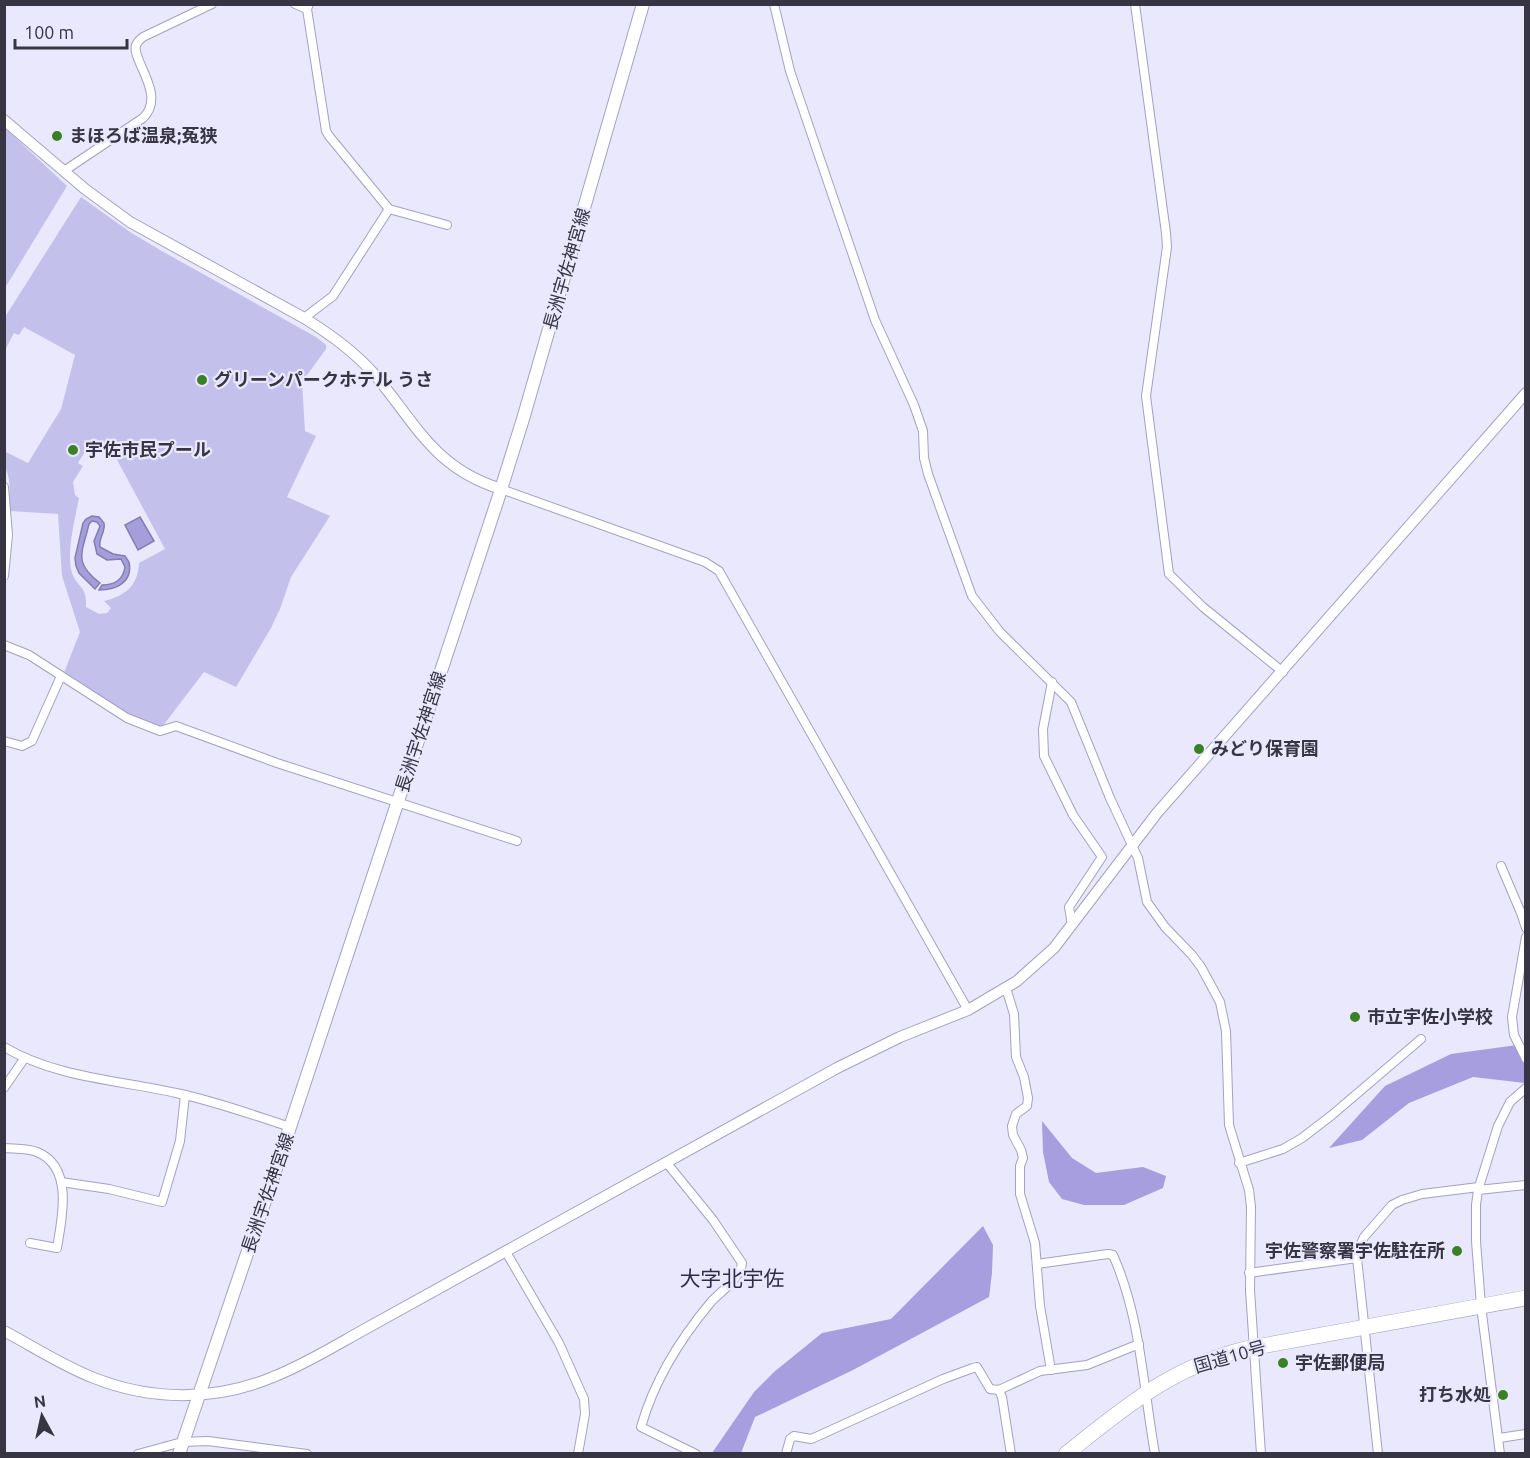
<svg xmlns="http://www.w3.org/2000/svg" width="1530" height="1458" font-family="Ubuntu,'Noto Sans JP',sans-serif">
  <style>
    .green { fill: #c4c0ec; fill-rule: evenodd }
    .forest { fill: #a69ede }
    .water { fill: #a59edd; stroke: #847eaf; stroke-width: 1.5 }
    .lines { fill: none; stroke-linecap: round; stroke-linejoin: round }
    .minor-casing { stroke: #a4a1c1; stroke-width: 10 }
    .tertiary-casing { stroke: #a4a1c1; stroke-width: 12 }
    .secondary-casing { stroke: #a4a1c1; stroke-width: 14 }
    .trunk-casing { stroke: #a4a1c1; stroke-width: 16 }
    .minor { stroke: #fff; stroke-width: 8 }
    .tertiary { stroke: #fff; stroke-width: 10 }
    .secondary { stroke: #fff; stroke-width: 12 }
    .trunk { stroke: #fff; stroke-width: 15 }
    .poi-dot { fill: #3a8126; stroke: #eae8fd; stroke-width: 2 }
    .labels { text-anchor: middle; stroke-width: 4.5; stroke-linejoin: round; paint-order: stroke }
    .poi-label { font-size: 18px; font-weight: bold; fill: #373543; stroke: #eae8fd; text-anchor: start }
    .street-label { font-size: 18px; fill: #373543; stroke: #eae8fd }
    .quarter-label { font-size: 21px; fill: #302c46; stroke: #eae8fd }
  </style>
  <rect width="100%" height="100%" fill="#eae8fd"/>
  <g class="green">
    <path d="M5 128 67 186 5 288H4Z"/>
    <path d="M81 197 130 232 160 250 316 337 326 345V349L302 382 305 431 316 436 287 497 330 516 291 577 280 609 271 628 236 687 204 672 162 727 142 723 63 675 80 632 62 576 58 514 9 511C9 500 11 486 8 475 5 467 5 460 4 451L28 463 61 409 75 355 24 327 19 335 14 333 5 350V317ZM94 446 115 456 165 549 139 563C138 586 125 596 104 601L111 608 107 613 99 614 86 607C87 585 78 589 72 573 66 553 75 519 79 498L75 495 73 482 83 466 78 463 86 450Z"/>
  </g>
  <g class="forest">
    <path d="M1525 1044V1083L1473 1077 1409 1103 1362 1140 1329 1148 1385 1086 1451 1054Z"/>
    <path d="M1042 1121 1072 1158 1096 1173 1143 1167 1166 1176 1163 1188 1124 1205H1084L1062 1199 1049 1182 1043 1152Z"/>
    <path d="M983 1226 993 1245 992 1273 989 1297 853 1370 755 1417 741 1453H712L754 1392 774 1372 822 1333 891 1319Z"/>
  </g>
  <g class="water">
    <path d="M92 516 99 517 104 523C106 532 98 538 100 547L113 554 125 556 129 562C133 582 117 590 99 590L102 585C115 585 123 580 125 567L121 559 107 560 97 554 94 541 100 526 97 522 92 521 89 524C82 553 73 563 100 583L95 589 79 573 76 566 75 558 83 523 86 519Z"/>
    <path d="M140 517 154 541 138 550 125 525Z"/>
  </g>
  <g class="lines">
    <defs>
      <g id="minor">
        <path d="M295 4 307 9"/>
        <path d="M309 4 307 9 326 131 329 136 389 209 447 225"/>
        <path d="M774 4 790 71 875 320 914 405 923 431 924 458 928 474 972 596 1000 632 1071 702 1110 798 1138 858 1147 902 1165 927 1192 955 1201 967 1220 1002 1226 1031 1229 1125 1249 1190 1251 1207 1250 1290 1261 1454"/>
        <path d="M1135 4 1166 233 1167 247 1146 396 1169 574 1203 607 1283 672"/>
        <path d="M64 171 143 118C167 95 131 60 136 45 138 41 140 39 143 37L212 4"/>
        <path d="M304 318 333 296 389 209"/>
        <path d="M4 487 8 535 4 576"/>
        <path d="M501 489 705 562 719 571 968 1010"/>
        <path d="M4 645 29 655 127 718 160 731 176 726 277 763 517 841"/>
        <path d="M1052 682 1043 729 1044 756 1073 815 1102 857 1069 907 1072 925"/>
        <path d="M4 741 22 746 32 741 61 676"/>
        <path d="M1501 866 1521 913 1526 928"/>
        <path d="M1526 937 1512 1017 1514 1035 1526 1059"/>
        <path d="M1006 988 1014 1014 1016 1057 1024 1077 1028 1098 1027 1106 1016 1114 1012 1126 1013 1135 1021 1150 1023 1158 1020 1166V1194L1035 1243 1040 1306 1051 1370"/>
        <path d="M4 1047C57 1078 118 1080 176 1093 215 1101 253 1115 290 1127"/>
        <path d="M4 1088 24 1059"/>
        <path d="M4 1148C14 1149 27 1148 37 1152 74 1167 62 1218 57 1248L30 1243"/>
        <path d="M666 1162 713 1220 742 1263C741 1278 720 1292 711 1302 680 1339 654 1381 641 1427L696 1454"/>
        <path d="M1239 1163 1283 1149 1302 1138 1332 1115 1421 1039"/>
        <path d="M61 1182 109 1189 162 1202 180 1141 185 1095"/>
        <path d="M1478 1190 1526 1185"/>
        <path d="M506 1252 559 1343 584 1399 585 1414 578 1454"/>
        <path d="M1037 1264 1108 1254 1113 1255C1141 1318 1143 1387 1155 1454"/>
        <path d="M1249 1273 1357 1258"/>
        <path d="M999 1390 1002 1397 1011 1454"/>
        <path d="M1499 1438 1526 1434"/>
        <path d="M138 1454 182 1442 208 1441 307 1454"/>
        <path d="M786 1454 790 1439 794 1436 811 1439 818 1436 943 1379 973 1368 977 1367 990 1389 999 1390 1040 1371 1087 1365 1139 1344"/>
        <path d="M1378 1454 1357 1258 1358 1250 1364 1237 1392 1205 1402 1200 1422 1194 1479 1187"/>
        <path d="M1500 1454 1481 1306 1476 1241V1205L1478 1190 1498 1126 1510 1102 1526 1088"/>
      </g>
      <g id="tertiary">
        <path d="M4 120 85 189 130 222 304 318C330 334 355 352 375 375 417 425 434 468 501 489"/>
        <path d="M4 1331C34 1347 63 1366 94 1378 152 1401 216 1401 273 1377 306 1364 336 1345 367 1328L837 1068 900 1037 968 1010 1017 981 1054 948 1157 813 1526 393"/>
      </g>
      <path id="secondary" d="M179 1454 290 1127 497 502 523 419 643 4"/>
      <path id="trunk" d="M1066 1454C1125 1407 1170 1368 1245 1349L1526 1298"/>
    </defs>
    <use href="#minor" class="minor-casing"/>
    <use href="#tertiary" class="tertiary-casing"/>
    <use href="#secondary" class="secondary-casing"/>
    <use href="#trunk" class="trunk-casing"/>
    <use href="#minor" class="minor"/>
    <use href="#tertiary" class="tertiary"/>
    <use href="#secondary" class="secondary"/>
    <use href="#trunk" class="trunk"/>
  </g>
  <g class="poi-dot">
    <circle cx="57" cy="136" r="6"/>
    <circle cx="202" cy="380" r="6"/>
    <circle cx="73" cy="450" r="6"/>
    <circle cx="1199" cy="749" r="6"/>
    <circle cx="1355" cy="1017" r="6"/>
    <circle cx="1457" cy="1251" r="6"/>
    <circle cx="1283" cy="1363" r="6"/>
    <circle cx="1503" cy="1395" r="6"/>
  </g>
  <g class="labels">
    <g class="poi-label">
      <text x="69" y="142">まほろば温泉;菟狭</text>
      <text x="214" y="386">グリーンパークホテル うさ</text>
      <text x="85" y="456">宇佐市民プール</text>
      <text x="1211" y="755">みどり保育園</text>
      <text x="1367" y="1023">市立宇佐小学校</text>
      <text x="1445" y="1257" text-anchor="end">宇佐警察署宇佐駐在所</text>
      <text x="1295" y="1369">宇佐郵便局</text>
      <text x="1491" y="1401" text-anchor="end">打ち水処</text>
    </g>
    <g class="street-label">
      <text transform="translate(567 269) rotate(-74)" y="6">長洲宇佐神宮線</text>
      <text transform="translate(421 732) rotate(-72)" y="6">長洲宇佐神宮線</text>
      <text transform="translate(268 1193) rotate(-71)" y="6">長洲宇佐神宮線</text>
      <text transform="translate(1230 1357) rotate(-16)" y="6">国道10号</text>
    </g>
    <g class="quarter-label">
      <text x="732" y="1286">大字北宇佐</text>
    </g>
  </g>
  <rect width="1530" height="1458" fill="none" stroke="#373543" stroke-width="12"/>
  <g transform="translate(42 1416) rotate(352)" stroke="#eae8fd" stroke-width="4.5" paint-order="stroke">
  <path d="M0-4.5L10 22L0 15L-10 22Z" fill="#373543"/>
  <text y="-9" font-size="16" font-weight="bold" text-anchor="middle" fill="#373543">N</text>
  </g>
  <path d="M15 39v9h112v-9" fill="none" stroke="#373543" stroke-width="3"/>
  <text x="24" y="39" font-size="18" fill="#373543" stroke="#eae8fd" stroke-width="4.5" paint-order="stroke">100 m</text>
</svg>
